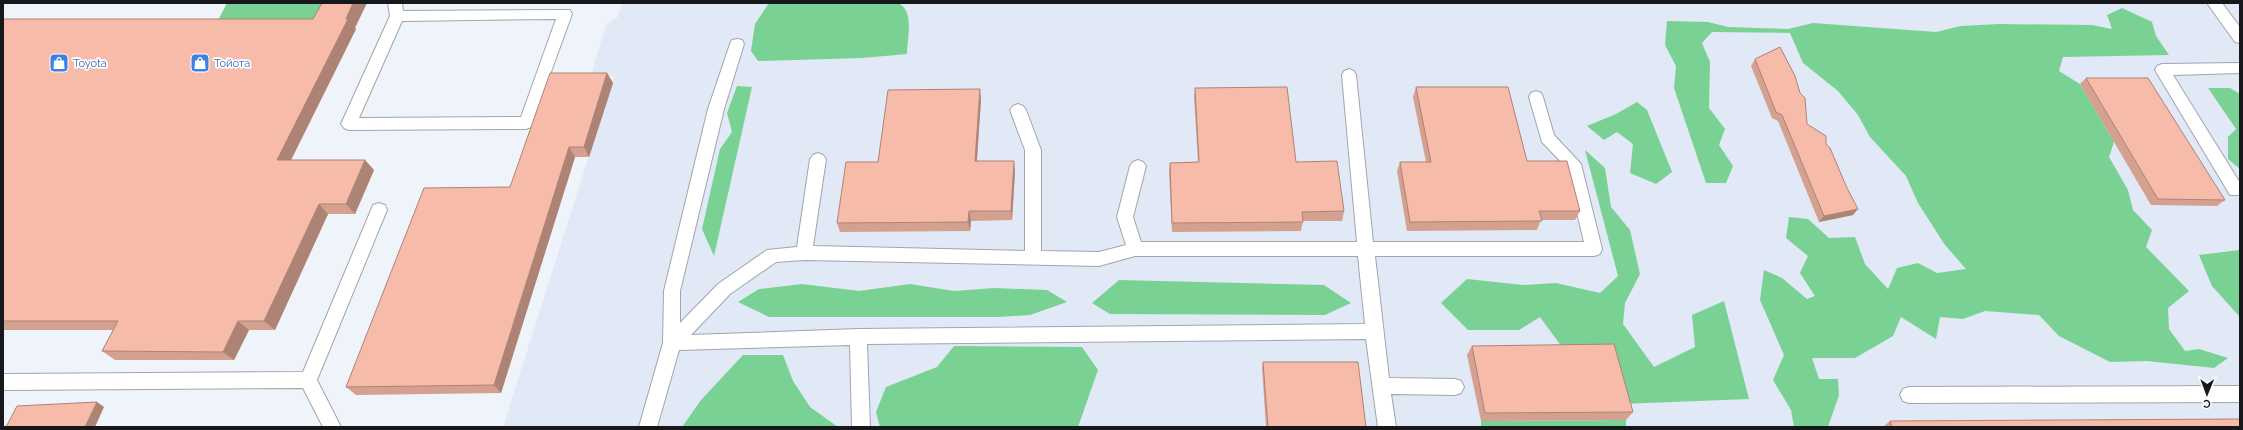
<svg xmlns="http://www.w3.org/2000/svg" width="2243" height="430" font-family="Raleway,sans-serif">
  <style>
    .built { fill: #e1e8f6 }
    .forest { fill: #79d294 }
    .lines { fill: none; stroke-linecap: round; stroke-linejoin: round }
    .service-casing { stroke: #a1a5ac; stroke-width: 2 }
    .service { fill: #fff; fill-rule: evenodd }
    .wall { fill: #d4a191 }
    .shaded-wall { fill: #ad8376 }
    .building { fill: #f7bba9; stroke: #ad8376 }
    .labels { text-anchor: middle; stroke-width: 3.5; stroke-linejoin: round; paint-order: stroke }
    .shop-label { font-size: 11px; fill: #366cbe; stroke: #fff; text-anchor: start }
  </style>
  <rect width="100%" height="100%" fill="#eff3fa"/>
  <path class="built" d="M622 3H2240V427H503L614 77 592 72 606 25 618 17Z"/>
  <g class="forest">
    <path d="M227 3H335L319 29 213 30Z"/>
    <path d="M769 3H898C915 11 907 38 907 54L862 58 758 61 751 51 755 24Z"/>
    <path d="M2122 8 2152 22 2156 36 2169 55 2063 57 2059 71 2080 84 2114 142 2109 157 2128 190 2133 210 2152 230 2146 247 2189 291 2168 308 2169 329 2185 351 2199 349 2228 358 2214 368 2147 361 2110 362 2059 336 2039 315 1985 311 1963 319 1940 317 1936 339 1901 317 1893 336 1855 358H1812L1819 379H1838L1839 395 1828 427H1794L1791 410 1773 380 1784 355 1760 300 1764 270 1782 278 1807 299 1815 296 1800 273 1808 256 1786 238 1789 217 1808 219 1829 238 1855 237 1865 264 1888 289 1897 268 1918 263 1937 273 1966 269 1945 245 1918 203 1906 176 1870 137 1858 115 1838 91 1803 63 1790 33 1712 32 1702 43 1710 62 1709 108 1725 129 1719 145 1733 166 1726 183H1706L1674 88 1676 66 1665 45 1667 21 1708 22 1728 27 1788 29 1813 23 1936 32 1961 26 1999 24 2092 25 2112 29 2107 15Z"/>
    <path d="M737 86 752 87 714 256 702 229 720 149 732 132 727 113Z"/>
    <path d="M2208 88H2230L2240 94V169L2228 159V137L2236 129Z"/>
    <path d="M1637 102 1647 110 1672 172 1656 184 1630 173 1633 144 1617 132 1604 140 1587 126 1616 114Z"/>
    <path d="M1585 150 1605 168 1611 207 1630 230 1640 274 1625 303 1623 324 1654 367 1695 347 1692 315 1724 301 1749 399 1621 404 1567 354 1540 317 1519 330H1468L1441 303 1467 279 1523 285 1556 283 1600 293 1618 276Z"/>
    <path d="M2240 250V317L2212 286 2199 255Z"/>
    <path d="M1119 280 1324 285 1351 303 1325 315 1110 314 1092 303Z"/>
    <path d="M802 284 859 291 910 284 954 291 994 288 1047 290 1067 302 1030 315 998 317H769L738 302 759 289Z"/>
    <path d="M954 346 1082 347 1098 370 1078 427H880L876 412 886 387 937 367Z"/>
    <path d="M743 355H783L793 381 810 407 838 427H682L701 400Z"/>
    <path d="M1626 420V427H1481V421Z"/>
  </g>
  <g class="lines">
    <defs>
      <g id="service">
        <path d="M388 3H402L403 11 570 10 572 14 531 127 526 129 349 130 344 128 341 124 390 16ZM556 19 521 117 359 118 402 21Z"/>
        <path d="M2207 3H2222L2240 27V43L2235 42Z"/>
        <path d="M737 39 742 40 744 44 724 109 680 291V323L718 284 767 250 797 247 810 159 813 155 818 153 823 155 826 159 813 246 1025 251V150L1010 110 1013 106 1018 104 1023 106 1026 110 1041 150V251L1099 252 1126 245 1117 217 1130 166 1133 162 1138 160 1143 162 1146 166 1133 217 1141 242H1357L1342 75 1344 71 1349 69 1354 71 1356 75 1373 242H1584L1566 167 1542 142 1529 97 1531 93 1536 91 1541 93 1543 97 1554 135 1581 164 1602 249 1600 254 1594 256H1375L1389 378 1455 379 1461 381 1464 387 1461 393 1455 395 1391 394 1396 427H1378L1366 339 867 344 870 427H852L850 345 679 350 657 427H639L663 343 664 291 708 109 730 44 732 40ZM1135 256H1358L1365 324 858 329 691 335 730 294 776 262 804 260 1099 266Z"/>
        <path d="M2240 63V73L2173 75 2240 183V195H2230L2155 70 2157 66 2162 64Z"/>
        <path d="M379 203 385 205 387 210 317 380 341 427H323L303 388 3 390V374L303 372 371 210 373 205Z"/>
        <path d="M2240 386V402L1909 403 1903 401 1900 395 1903 389 1909 387Z"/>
      </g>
    </defs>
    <use href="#service" class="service-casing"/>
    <use href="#service" class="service"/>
  </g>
  <g class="wall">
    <path d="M3 19H313L355 28 356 29 291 160 374 170 355 214H328L275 330H249L234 360H115L102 351 113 330H3Z"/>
    <path d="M1755 59 1807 124 1826 144 1853 215 1819 222 1778 121 1772 118 1751 66Z"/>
    <path d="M607 73 613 83 589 157H575L501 393 356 395 346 387 510 187Z"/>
    <path d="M2086 78 2225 200 2217 206 2151 205 2080 84Z"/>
    <path d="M1416 87 1527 161 1580 211 1575 220H1541L1537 230 1407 231 1397 171 1400 162H1426L1413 97Z"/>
    <path d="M1195 88 1296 162 1344 211 1342 221H1303L1301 231 1172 232 1169 172 1170 163 1198 162 1194 98Z"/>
    <path d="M981 99 977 161 1015 171 1012 220 971 221 970 231 840 232 837 223 878 162Z"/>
    <path d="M1472 346 1633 412 1626 420 1481 421 1467 355Z"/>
    <path d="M1263 362 1366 427H1266L1262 367Z"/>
    <path d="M1890 421 2240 427H1883Z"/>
  </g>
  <g class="shaded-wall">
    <path d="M353 3H367L355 28 356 29 286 170 277 160Z"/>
    <path d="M607 73 613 83 589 157 584 147Z"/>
    <path d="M980 89 981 99 976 171 975 161Z"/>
    <path d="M569 147 575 157 501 393 494 385Z"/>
    <path d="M365 160 374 170 355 214 346 204Z"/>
    <path d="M1014 161 1015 171 1012 220 1011 211Z"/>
    <path d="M319 204 328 214 275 330 264 321Z"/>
    <path d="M1858 209 1853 215 1819 222 1824 216Z"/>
    <path d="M969 211 971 221 970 231 968 222Z"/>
    <path d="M238 321 249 330 234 360 223 352Z"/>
    <path d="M97 402 104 407 95 427H85Z"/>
  </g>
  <g class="building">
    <path d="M322 3H353L346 19H348L277 160H365L346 204H319L264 321H238L223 352 102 351 118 321H3V19H313Z"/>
    <path d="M1780 47 1795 76 1800 93 1805 98 1807 124 1826 136V144L1830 148 1847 188 1858 209 1824 216 1782 115 1776 112 1755 59Z"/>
    <path d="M550 73H607L584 147H569L494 385 346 387 424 188 510 187Z"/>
    <path d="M2086 78H2148L2225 200 2158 199Z"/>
    <path d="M1287 87 1296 162 1337 161 1344 211 1302 212 1303 222 1172 223 1170 163 1199 162 1195 88Z"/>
    <path d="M1416 87H1508L1527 161H1567L1580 211H1539L1542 221 1410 222 1400 162H1431Z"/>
    <path d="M980 89 975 161H1014L1011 211H969L968 222 837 223 846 162H878L888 90Z"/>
    <path d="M1614 344 1633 412 1485 413 1472 346Z"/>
    <path d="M1263 362H1358L1366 427H1268Z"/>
    <path d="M97 402 85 427H6L17 406Z"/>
    <path d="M2240 419V427H1892L1890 421Z"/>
  </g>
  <defs>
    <symbol id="shop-square" viewBox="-11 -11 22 22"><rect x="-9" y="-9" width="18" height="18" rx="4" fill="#3f7fe0" stroke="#fff"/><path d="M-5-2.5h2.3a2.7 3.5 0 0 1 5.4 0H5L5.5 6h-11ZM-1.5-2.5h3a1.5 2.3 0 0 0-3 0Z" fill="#fff"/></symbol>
  </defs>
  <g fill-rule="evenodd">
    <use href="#shop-square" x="48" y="52" width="22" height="22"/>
    <use href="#shop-square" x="189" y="52" width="22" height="22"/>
  </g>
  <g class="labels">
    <g class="shop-label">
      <text x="73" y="67">Toyota</text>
      <text x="214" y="67">Тойота</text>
    </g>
  </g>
  <rect width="2243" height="430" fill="none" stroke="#17181b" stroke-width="8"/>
  <g transform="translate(2207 394) rotate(181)" stroke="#ffffff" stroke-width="3" paint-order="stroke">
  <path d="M0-3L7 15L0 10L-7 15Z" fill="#17181b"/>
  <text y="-6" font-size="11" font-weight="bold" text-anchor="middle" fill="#17181b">С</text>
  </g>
</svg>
